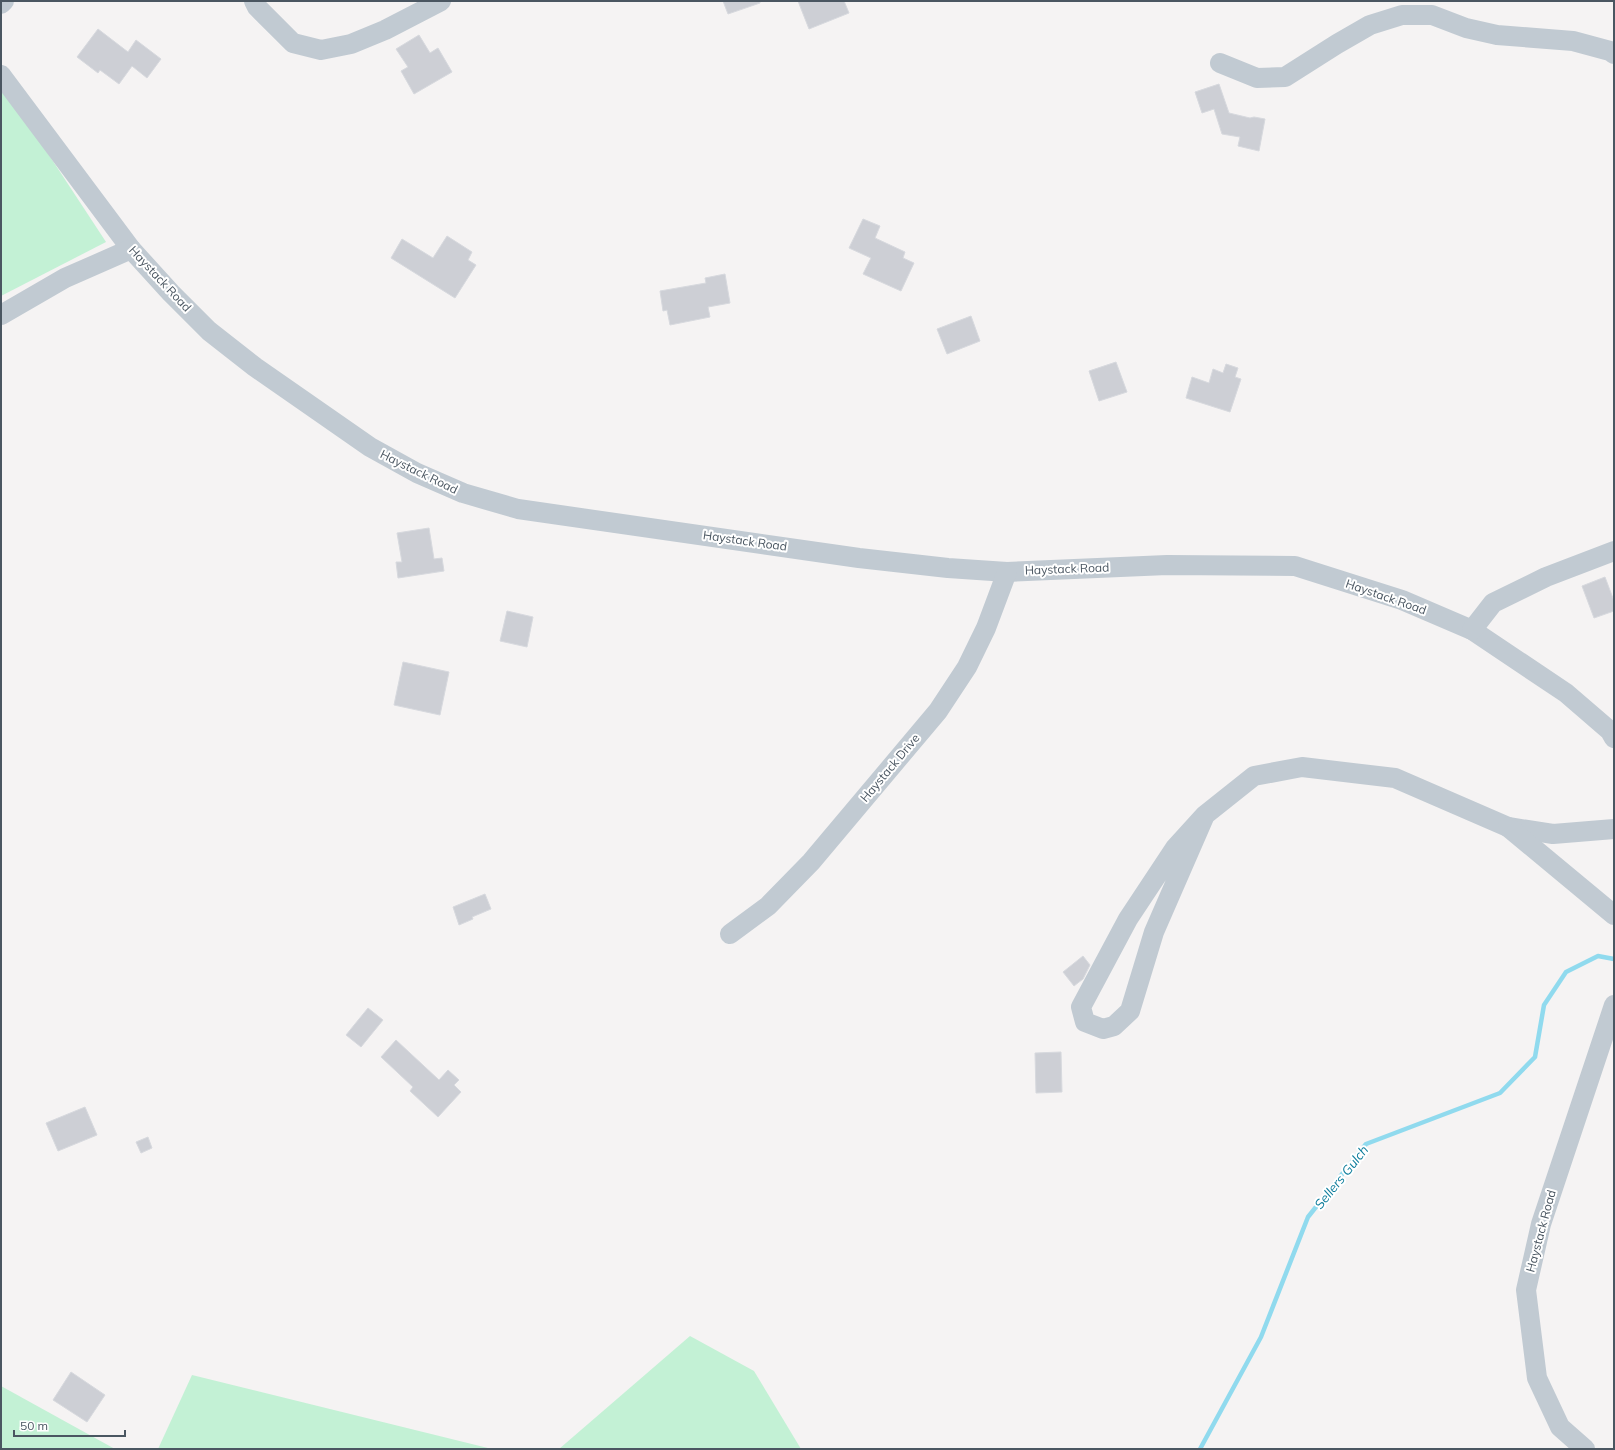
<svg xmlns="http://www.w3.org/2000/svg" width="1615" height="1450" font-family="Mulish,sans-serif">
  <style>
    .green { fill: #c3f1d5 }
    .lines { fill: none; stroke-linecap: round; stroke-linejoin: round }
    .stream { stroke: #90daee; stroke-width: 4.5 }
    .building { fill: #cdcfd5; stroke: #d7d9de }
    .minor { stroke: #c1cad2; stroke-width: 20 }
    .labels { text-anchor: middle; stroke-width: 4; stroke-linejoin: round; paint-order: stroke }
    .street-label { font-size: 12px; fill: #4a5661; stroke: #fff }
    .water-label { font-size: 13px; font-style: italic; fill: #0c7c9b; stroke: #fff }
  </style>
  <rect width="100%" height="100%" fill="#f5f3f3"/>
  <g class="green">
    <path d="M1 82 106 242 1 296Z"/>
    <path d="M690 1336 754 1371 801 1449H559Z"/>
    <path d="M192 1375 492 1449H158Z"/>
    <path d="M1 1386 115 1449H1Z"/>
  </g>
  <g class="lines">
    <path class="stream" d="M1200 1449 1261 1337 1308 1217 1366 1144 1500 1093 1535 1057 1544 1005 1566 972 1598 956 1614 959"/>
  </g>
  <g class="building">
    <path d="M723 1H760V3L728 14Z"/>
    <path d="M798 1H844L849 13 809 29Z"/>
    <path d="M98 29 128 52 136 40 161 59 147 78 132 66 119 84 100 70 98 73 77 57Z"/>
    <path d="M419 35 430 53 438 48 452 72 414 94 401 71 408 67 396 49Z"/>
    <path d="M1219 84 1229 113 1250 118 1254 117 1265 119 1259 151 1238 146 1240 137 1222 134 1214 109 1202 113 1195 92Z"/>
    <path d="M863 219 880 226 875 238 905 252 903 258 914 263 901 291 863 274 871 258 849 248Z"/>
    <path d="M447 236 472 252 468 260 476 265 455 298 391 258 402 239 433 258Z"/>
    <path d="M725 274 730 303 708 307 710 317 670 325 667 310 663 311 660 291 706 283 705 278Z"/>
    <path d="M971 316 980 341 947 354 937 329Z"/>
    <path d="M1116 362 1127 392 1099 401 1089 371Z"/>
    <path d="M1226 364 1238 368 1235 377 1241 379 1230 412 1186 398 1192 377 1209 383 1213 369 1223 373Z"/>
    <path d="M429 528 434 559 442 558 444 571 398 578 396 562H402L397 533Z"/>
    <path d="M1605 577 1614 601V611L1594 618 1582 586Z"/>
    <path d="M507 611 533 617 527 647 500 641Z"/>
    <path d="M403 662 449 672 440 715 394 705Z"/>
    <path d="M485 894 491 909 472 917 473 919 459 925 453 907Z"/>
    <path d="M1083 956 1090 965 1083 979 1074 986 1063 972Z"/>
    <path d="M368 1008 383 1020 361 1047 346 1035Z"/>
    <path d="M396 1040 439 1080 448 1070 459 1080 454 1085 461 1092 438 1117 410 1091 413 1087 381 1057Z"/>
    <path d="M1061 1052 1062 1092 1036 1093 1035 1053Z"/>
    <path d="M85 1107 97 1135 58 1151 46 1123Z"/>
    <path d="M148 1137 152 1148 141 1153 136 1142Z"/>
    <path d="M71 1372 105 1395 87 1422 53 1400Z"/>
  </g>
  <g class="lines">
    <g class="minor">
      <path d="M254 1 257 7 293 43 321 50 351 44 385 30 441 1"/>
      <path d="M1 4 4 1"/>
      <path d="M1220 63 1257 78 1285 77 1337 44 1370 25 1402 15H1432L1466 28 1497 35 1573 41 1610 51 1614 54"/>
      <path d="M1 75 131 249 171 293 209 331 255 367 370 447 417 473 463 493 518 509 859 558 948 568 1007 572 1167 565 1295 566 1402 600 1472 630 1566 693 1610 731 1614 738"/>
      <path d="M1 315 65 278 131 249"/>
      <path d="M1472 630 1493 603 1546 577 1614 551"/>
      <path d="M1205 815 1154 932 1130 1011 1114 1026 1103 1029 1085 1022 1081 1007 1128 919 1175 848 1205 815 1254 776 1302 767 1395 778 1508 827 1553 834 1614 829"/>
      <path d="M1508 827 1614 915"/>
      <path d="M730 934 768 906 811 862 938 711 967 667 986 628 1007 572"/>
      <path d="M1585 1449 1560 1427 1537 1378 1526 1290 1541 1224 1614 1005"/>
    </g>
  </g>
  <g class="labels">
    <g class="street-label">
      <text transform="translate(160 279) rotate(47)" y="4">Haystack Road</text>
      <text transform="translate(419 472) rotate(26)" y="4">Haystack Road</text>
      <text transform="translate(745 541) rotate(8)" y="4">Haystack Road</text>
      <text transform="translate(1067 569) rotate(-2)" y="4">Haystack Road</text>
      <text transform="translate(1386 597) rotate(19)" y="4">Haystack Road</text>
      <text transform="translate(890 768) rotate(-50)" y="4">Haystack Drive</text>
      <text transform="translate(1541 1231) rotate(-75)" y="4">Haystack Road</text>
    </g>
    <g class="water-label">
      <text transform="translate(1341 1177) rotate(-51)" y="5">Sellers Gulch</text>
    </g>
  </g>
  <rect width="1615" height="1450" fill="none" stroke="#4a5661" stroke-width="4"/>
  <path d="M14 1430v6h111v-6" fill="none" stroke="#4a5661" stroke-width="2"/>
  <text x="20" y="1430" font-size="12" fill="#4a5661" stroke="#ffffff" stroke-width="3" paint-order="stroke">50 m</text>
</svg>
